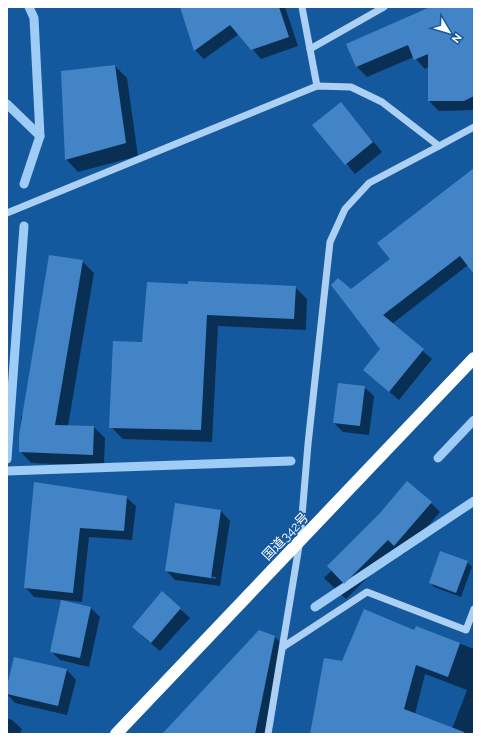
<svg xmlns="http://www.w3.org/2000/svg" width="481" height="741" font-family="Raleway,'Noto Sans JP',sans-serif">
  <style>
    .shadow { fill: #0007; fill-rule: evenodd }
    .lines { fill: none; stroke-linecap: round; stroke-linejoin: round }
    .stream { stroke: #9eccf6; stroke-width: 9 }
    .building { fill: #4284c6 }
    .minor { stroke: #acd0f4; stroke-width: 7 }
    .highway { stroke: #fff; stroke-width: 12 }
    .labels { text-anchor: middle; stroke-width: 3.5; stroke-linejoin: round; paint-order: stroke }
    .street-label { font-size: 13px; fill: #fff; stroke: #14599e }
  </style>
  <rect width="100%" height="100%" fill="#14599e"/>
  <g class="shadow">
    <path d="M181 7H285L298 46 261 59 239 34 204 59 195 50Z"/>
    <path d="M434 7H474V110L439 111 429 101V67L425 69 414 57 367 77 357 67 347 45Z"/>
    <path d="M115 66 127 78 138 156 78 172 66 159Z"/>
    <path d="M341 103 382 152 355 174 314 125Z"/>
    <path d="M474 186V272L468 265 392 324 432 359 399 400 364 370 381 349 351 290 391 259Z"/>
    <path d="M82 261 94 273 68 426 94 427 105 438 104 466 31 463 20 451 21 416 23 417Z"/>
    <path d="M189 285 295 287 307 299 306 330 218 326 212 442 123 439 111 427 143 343Z"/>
    <path d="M364 387 374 396 369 435 343 432 334 423Z"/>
    <path d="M35 483 126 497 136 506 132 540 89 537 82 602 34 597 25 587Z"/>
    <path d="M431 503 440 512 404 554 397 548 346 599 324 578 332 570Z"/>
    <path d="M176 505 221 511 230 521 220 586 175 580 166 570ZM175 571 216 577V579L175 573Z"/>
    <path d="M467 562 472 567 461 597 434 587 430 582Z"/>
    <path d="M163 593 190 618 160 651 142 636Z"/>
    <path d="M91 608 100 617 89 667 60 660 51 651Z"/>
    <path d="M416 627 474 649V734H310L342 662 415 632ZM425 674 467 690 452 729 415 714Z"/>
    <path d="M275 637 284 646 266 734H176Z"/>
    <path d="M15 658 67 670 76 680 67 715 15 703 7 694Z"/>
    <path d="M7 718 12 720 22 729 20 734H7Z"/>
  </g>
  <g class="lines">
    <g class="stream">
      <path d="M7 104 40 136"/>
      <path d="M24 184 40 136 34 18 29 7"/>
      <path d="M438 458 474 420"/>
      <path d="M7 459 24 226"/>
      <path d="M7 471 291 461"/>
      <path d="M315 607 474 501"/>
    </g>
  </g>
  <g class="building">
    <path d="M180 7H279L289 37 251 50 230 25 194 51Z"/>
    <path d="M430 7H474V96L464 101H428V54L414 60 408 45 356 67 346 44Z"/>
    <path d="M115 65 126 143 65 160 61 71Z"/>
    <path d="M341 102 373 142 345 165 312 125Z"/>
    <path d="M474 168V274L460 256 383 315 424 349 389 392 363 370 380 349 331 285 338 278 351 289 390 259 377 243Z"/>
    <path d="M49 255 83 260 55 425 94 426 93 455 19 452V435Z"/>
    <path d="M188 281 296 286 294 319 207 315 201 430 109 428 113 341 142 342 147 282 188 284Z"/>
    <path d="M338 383 365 386 360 426 333 423Z"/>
    <path d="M407 481 432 502 394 546 388 540 344 584 327 566 380 513Z"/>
    <path d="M34 482 127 496 124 531 80 528 73 593 24 588Z"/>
    <path d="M175 503 221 510 211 578 165 571Z"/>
    <path d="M440 551 468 561 456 593 429 583Z"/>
    <path d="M162 591 181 608 151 643 132 627Z"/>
    <path d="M61 600 91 607 80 658 50 652Z"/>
    <path d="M364 609 414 630 416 626 460 643 448 677 416 665 404 709 464 732V734H310L324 658 342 661Z"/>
    <path d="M259 630 275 636 255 734H162Z"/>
    <path d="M14 657 67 669 58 706 7 694V686Z"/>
  </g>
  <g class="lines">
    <g class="minor">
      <path d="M302 7 317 86"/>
      <path d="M310 49 384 7"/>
      <path d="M7 213 317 86 351 87 382 102 439 146 474 127"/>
      <path d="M283 647 367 592 466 630 474 609"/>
      <path d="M268 734 300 540 308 444 330 242 345 209 369 183 439 146"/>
    </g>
    <path class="highway" d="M116 734 474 358"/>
  </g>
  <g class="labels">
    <g class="street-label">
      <text transform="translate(285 536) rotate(-46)" y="5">国道342号</text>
    </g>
  </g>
  <rect width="481" height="741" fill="none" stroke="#ffffff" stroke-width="16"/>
  <g transform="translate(449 32) rotate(128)" stroke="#14599e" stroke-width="3" paint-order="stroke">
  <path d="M0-3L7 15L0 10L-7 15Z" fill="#ffffff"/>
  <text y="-6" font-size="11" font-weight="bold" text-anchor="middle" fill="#ffffff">N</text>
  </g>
</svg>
